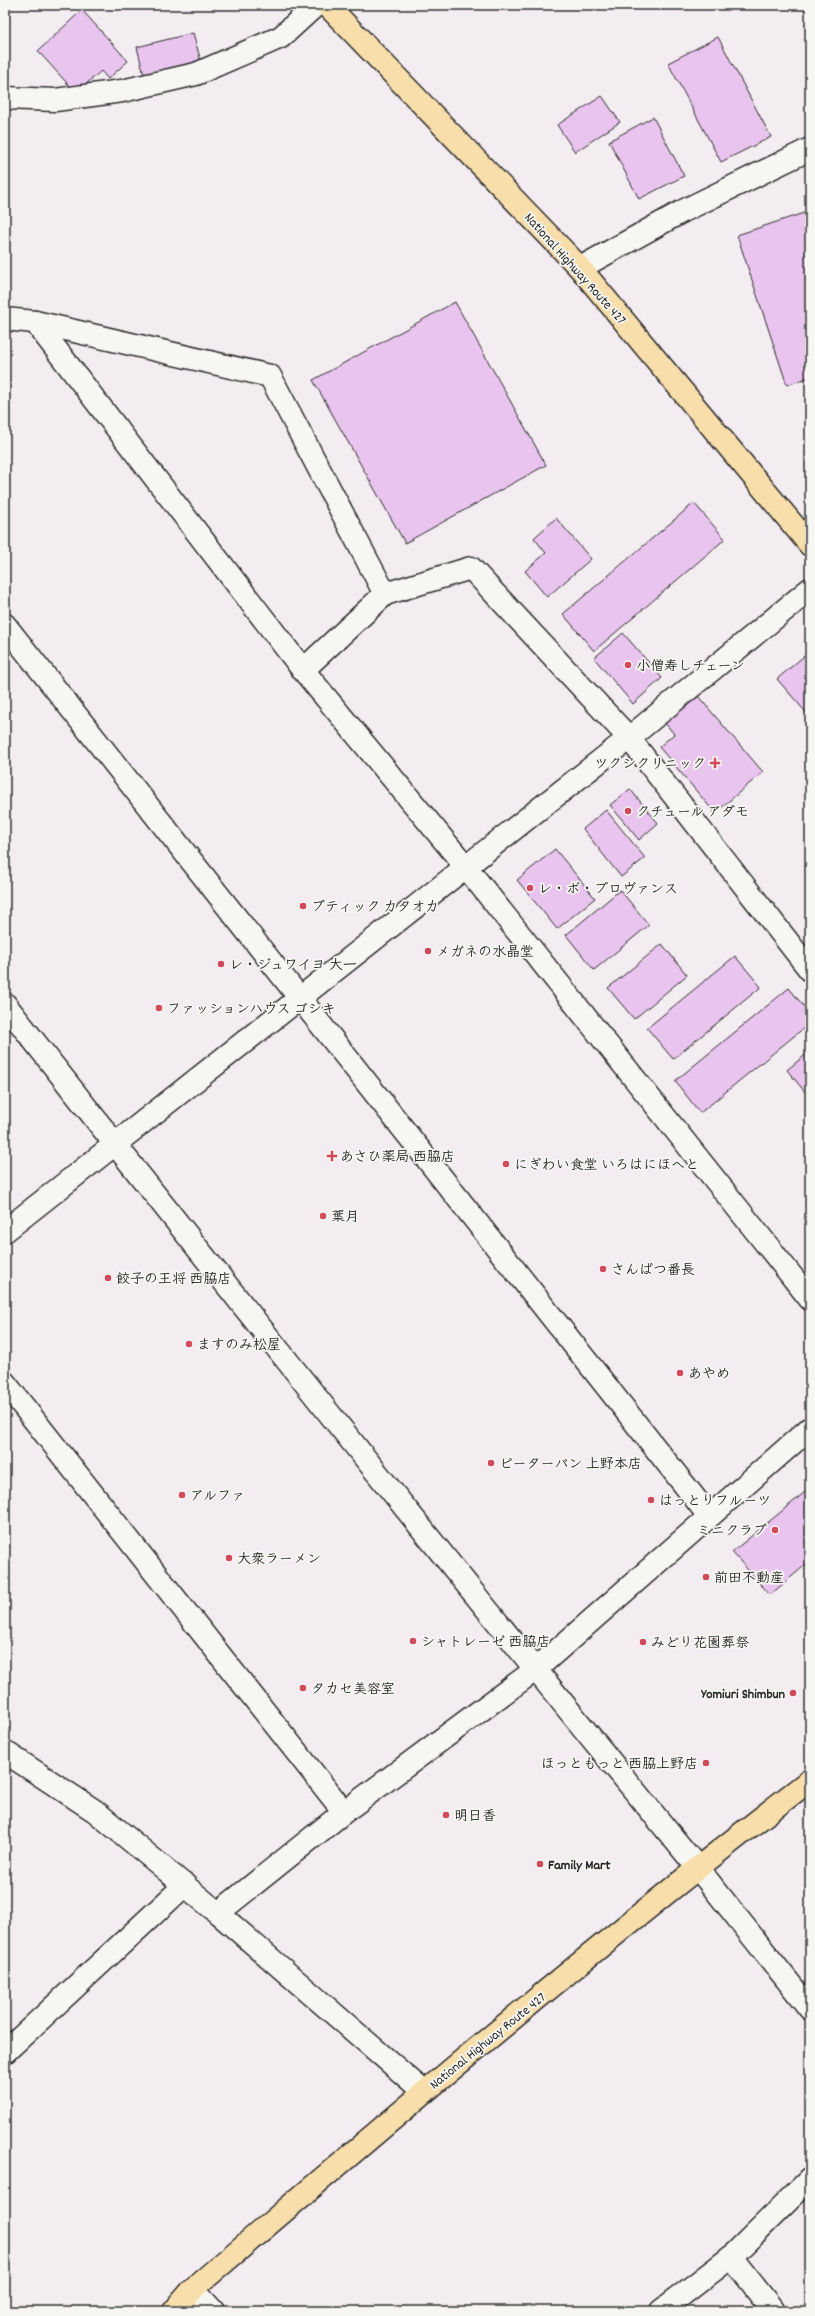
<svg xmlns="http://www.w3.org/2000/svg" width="815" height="2316" font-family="Dekko,'Klee One',sans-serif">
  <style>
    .building { fill: #e9c4ef; stroke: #2b2b2b }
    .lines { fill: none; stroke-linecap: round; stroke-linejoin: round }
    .street-casing { stroke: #2b2b2b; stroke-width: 25 }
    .secondary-casing { stroke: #2b2b2b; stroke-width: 25 }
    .highway-casing { stroke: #2b2b2b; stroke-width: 25 }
    .street { stroke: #f6f6f2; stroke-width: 22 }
    .secondary { stroke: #f6f6f2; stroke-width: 22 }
    .highway { stroke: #f8deab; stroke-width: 22 }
    .poi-dot { fill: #d1495b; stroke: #f6f6f2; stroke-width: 1.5 }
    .labels { text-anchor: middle; stroke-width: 3.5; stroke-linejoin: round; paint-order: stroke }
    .street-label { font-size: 14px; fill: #2b2b2b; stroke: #f6f6f2 }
    .poi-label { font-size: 14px; font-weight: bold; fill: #2b2b2b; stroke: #f6f6f2; text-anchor: start }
  </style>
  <rect width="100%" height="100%" fill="#f3ecf1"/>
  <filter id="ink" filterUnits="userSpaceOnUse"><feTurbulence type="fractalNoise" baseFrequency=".025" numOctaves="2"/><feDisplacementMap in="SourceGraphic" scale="8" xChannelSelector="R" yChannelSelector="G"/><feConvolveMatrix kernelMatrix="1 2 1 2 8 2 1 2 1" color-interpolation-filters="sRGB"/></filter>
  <g filter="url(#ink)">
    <g class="building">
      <path d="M82 10 128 61 108 79 101 71 76 93 38 51Z"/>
      <path d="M193 33 202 65 145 79 137 47Z"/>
      <path d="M718 37 771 137 721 162 668 63Z"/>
      <path d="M602 96 620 122 575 152 557 125Z"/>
      <path d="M653 117 684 176 639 199 609 141Z"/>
      <path d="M810 211V377L787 385 737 235Z"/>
      <path d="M455 302 546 465 405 543 313 380Z"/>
      <path d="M694 503 725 539 594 651 563 614Z"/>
      <path d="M556 518 591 559 547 597 525 571 546 553 534 538Z"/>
      <path d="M623 633 662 678 633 704 594 658Z"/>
      <path d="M810 651V717L777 679Z"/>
      <path d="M697 695 763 772 715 813 659 747 674 734 665 723Z"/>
      <path d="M630 789 658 823 639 840 610 805Z"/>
      <path d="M606 810 645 858 621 877 583 829Z"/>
      <path d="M555 849 595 898 557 929 517 880Z"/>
      <path d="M620 890 649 925 594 970 566 935Z"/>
      <path d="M662 944 687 975 634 1019 608 988Z"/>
      <path d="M735 956 761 987 673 1059 647 1028Z"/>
      <path d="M789 988 810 1014V1023L700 1113 675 1081Z"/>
      <path d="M810 1051V1098L787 1070Z"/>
      <path d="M810 1488V1561L770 1595 732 1552Z"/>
    </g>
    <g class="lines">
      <defs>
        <g id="street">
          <path d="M5 98 55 100 122 91 196 74 281 37 316 5"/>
          <path d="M5 319 35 322 303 670 466 867 810 1299"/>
          <path d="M35 322 270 376 385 594"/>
          <path d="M5 625 709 1516"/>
          <path d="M303 670 385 594 471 568 629 738 810 970"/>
          <path d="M5 1231 629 738 810 589"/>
          <path d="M5 1383 344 1812"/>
          <path d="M5 1752 95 1811 218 1913 424 2092"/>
          <path d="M697 1867 810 2009"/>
          <path d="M218 1913 344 1812 535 1670 810 1428"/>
          <path d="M5 2052 185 1885"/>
          <path d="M731 2257 774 2311"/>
          <path d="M193 2289 213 2311"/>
          <path d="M661 2311 731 2257 810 2179"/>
        </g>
        <g id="secondary">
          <path d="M580 268 683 211 810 149"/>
          <path d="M5 1004C232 1294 463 1582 697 1867"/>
        </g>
        <g id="highway">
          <path d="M327 5 580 268 810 545"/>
          <path d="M174 2311 193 2289C396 2115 599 1943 810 1780"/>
        </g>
      </defs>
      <use href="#street" class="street-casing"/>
      <use href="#secondary" class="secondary-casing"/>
      <use href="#highway" class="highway-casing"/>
      <use href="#street" class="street"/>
      <use href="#secondary" class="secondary"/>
      <use href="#highway" class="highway"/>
    </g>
  </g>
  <g class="poi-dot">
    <circle cx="628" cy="665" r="4"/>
    <path d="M713 757h4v4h4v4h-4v4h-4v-4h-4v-4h4z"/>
    <circle cx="628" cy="811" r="4"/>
    <circle cx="530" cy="888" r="4"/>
    <circle cx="303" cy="906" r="4"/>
    <circle cx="428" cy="951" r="4"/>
    <circle cx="221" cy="964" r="4"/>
    <circle cx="159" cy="1008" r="4"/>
    <path d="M330 1150h4v4h4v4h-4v4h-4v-4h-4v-4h4z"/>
    <circle cx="506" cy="1164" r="4"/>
    <circle cx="323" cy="1216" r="4"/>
    <circle cx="603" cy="1269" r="4"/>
    <circle cx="108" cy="1278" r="4"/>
    <circle cx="189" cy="1344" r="4"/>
    <circle cx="680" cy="1373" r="4"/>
    <circle cx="491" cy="1463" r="4"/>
    <circle cx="182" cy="1495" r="4"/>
    <circle cx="651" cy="1500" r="4"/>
    <circle cx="775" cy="1530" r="4"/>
    <circle cx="229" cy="1558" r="4"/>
    <circle cx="706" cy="1577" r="4"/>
    <circle cx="413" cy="1641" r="4"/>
    <circle cx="643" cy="1642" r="4"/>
    <circle cx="303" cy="1688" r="4"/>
    <circle cx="793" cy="1693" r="4"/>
    <circle cx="706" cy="1763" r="4"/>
    <circle cx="446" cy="1815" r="4"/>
    <circle cx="540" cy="1864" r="4"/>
  </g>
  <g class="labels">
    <g class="street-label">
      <text transform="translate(576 268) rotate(48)" y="5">National Highway Route 427</text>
      <text transform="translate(487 2040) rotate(-39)" y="5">National Highway Route 427</text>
    </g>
    <g class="poi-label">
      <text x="636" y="670">小僧寿しチェーン</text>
      <text x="706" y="768" text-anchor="end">ツクシクリニック</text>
      <text x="636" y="816">クチュール アダモ</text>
      <text x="538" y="893">レ・ボ・プロヴァンス</text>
      <text x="311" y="911">ブティック カタオカ</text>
      <text x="436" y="956">メガネの水晶堂</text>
      <text x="229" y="969">レ・ジュワイヨ 大一</text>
      <text x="167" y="1013">ファッションハウス ゴシキ</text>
      <text x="340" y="1161">あさひ薬局 西脇店</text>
      <text x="514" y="1169">にぎわい食堂 いろはにほへと</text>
      <text x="331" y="1221">葉月</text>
      <text x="611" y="1274">さんぱつ番長</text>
      <text x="116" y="1283">餃子の王将 西脇店</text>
      <text x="197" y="1349">ますのみ松屋</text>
      <text x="688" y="1378">あやめ</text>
      <text x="499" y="1468">ピーターパン 上野本店</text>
      <text x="190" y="1500">アルファ</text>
      <text x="659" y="1505">はっとりフルーツ</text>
      <text x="767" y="1535" text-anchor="end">ミニクラブ</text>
      <text x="237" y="1563">大衆ラーメン</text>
      <text x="714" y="1582">前田不動産</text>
      <text x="421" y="1646">シャトレーゼ 西脇店</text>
      <text x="651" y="1647">みどり花園葬祭</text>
      <text x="311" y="1693">タカセ美容室</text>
      <text x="785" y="1698" text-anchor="end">Yomiuri Shimbun</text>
      <text x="698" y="1768" text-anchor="end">ほっともっと 西脇上野店</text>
      <text x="454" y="1820">明日香</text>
      <text x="548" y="1869">Family Mart</text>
    </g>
  </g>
  <rect width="815" height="2316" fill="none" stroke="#f6f6f2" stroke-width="20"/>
  <rect x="10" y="10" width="795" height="2296" fill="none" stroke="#2b2b2b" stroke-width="1.5" filter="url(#ink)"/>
</svg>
